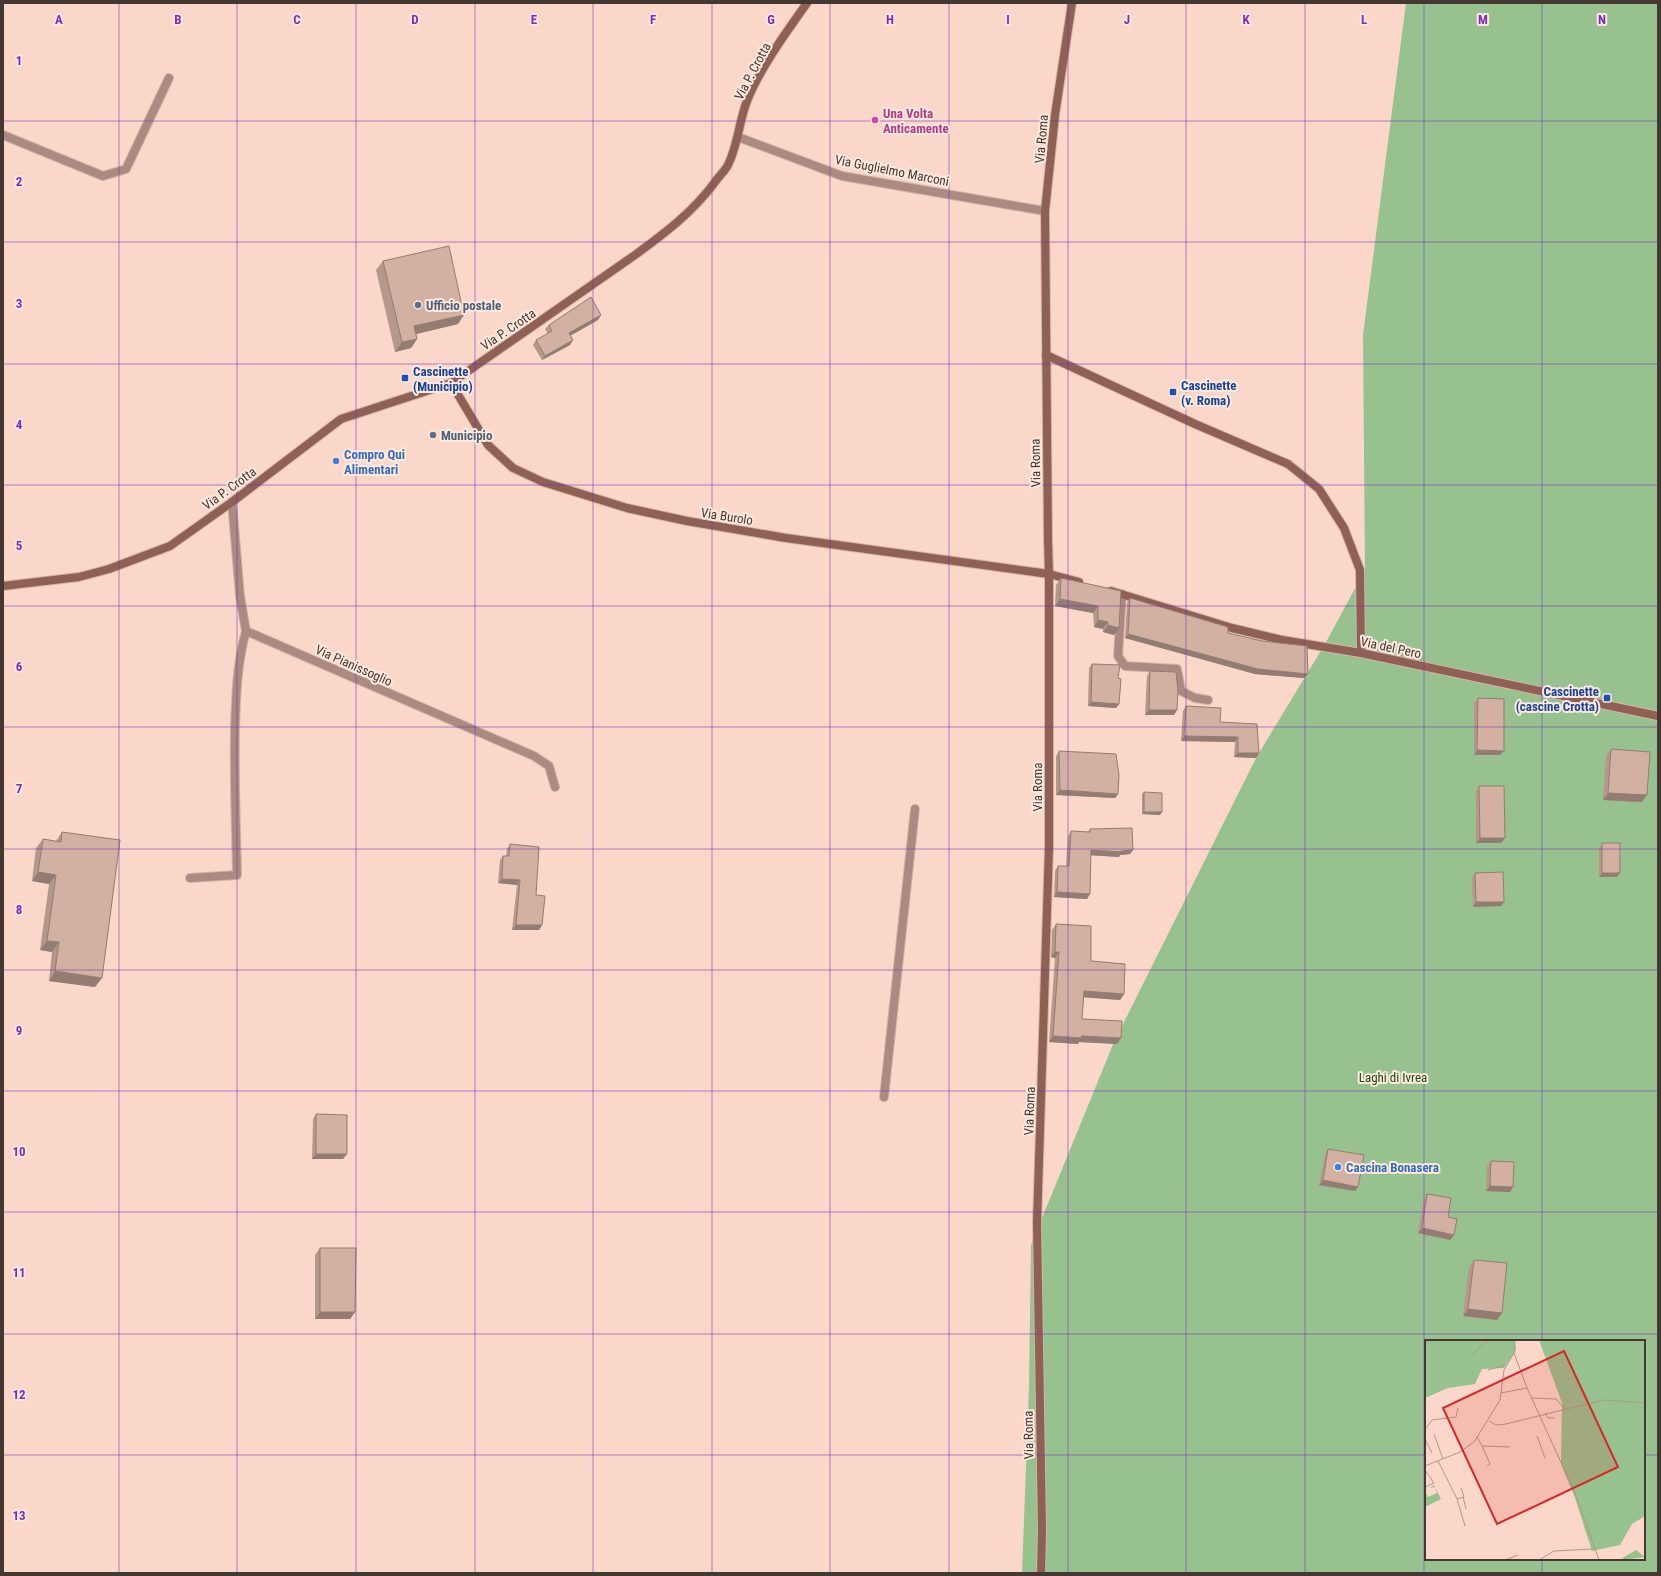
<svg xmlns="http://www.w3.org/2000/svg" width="1661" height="1576" font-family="'Roboto Condensed',sans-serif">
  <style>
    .green { fill: #97c18e; fill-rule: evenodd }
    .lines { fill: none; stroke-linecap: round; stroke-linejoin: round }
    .street-casing { stroke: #d2b4a7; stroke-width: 10 }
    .secondary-casing { stroke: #d2b4a7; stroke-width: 10 }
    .street { stroke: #ab8a81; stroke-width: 8 }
    .secondary { stroke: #8f6054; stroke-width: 8 }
    .wall { fill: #b5988b }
    .shaded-wall { fill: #937c71 }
    .building { fill: #d2b1a2; stroke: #937c71 }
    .grid { fill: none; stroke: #7b2cbf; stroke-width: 1; stroke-opacity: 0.55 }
    .hotel-dot { fill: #d1479c; stroke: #fde8de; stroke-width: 1.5 }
    .service-dot { fill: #5c6f8a; stroke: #fde8de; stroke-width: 1.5 }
    .transit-dot { fill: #1a4fb4; stroke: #fde8de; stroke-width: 1.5 }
    .shop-dot { fill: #3f7fe0; stroke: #fde8de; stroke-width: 1.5 }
    .labels { text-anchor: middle; stroke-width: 4; stroke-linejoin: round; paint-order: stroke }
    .street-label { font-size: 13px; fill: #453832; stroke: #fde8de }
    .hotel-label { font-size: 13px; font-weight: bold; fill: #b23c85; stroke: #fde8de; text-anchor: start }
    .service-label { font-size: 13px; font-weight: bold; fill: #4e5e75; stroke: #fde8de; text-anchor: start }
    .transit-label { font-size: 13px; font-weight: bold; fill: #164399; stroke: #fde8de; text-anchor: start }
    .shop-label { font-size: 13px; font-weight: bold; fill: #366cbe; stroke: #fde8de; text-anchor: start }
    .park-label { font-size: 13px; fill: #1e4c12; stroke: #fde8de }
    .inset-road { fill: none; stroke: #b2978c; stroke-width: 1 }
    .view { fill: #d62828; fill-opacity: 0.15; stroke: #d62828; stroke-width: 2 }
    .inset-edge { fill: none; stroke: #453832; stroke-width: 2 }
    .grid-label { font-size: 13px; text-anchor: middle; font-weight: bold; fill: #7b2cbf; stroke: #fde8de; stroke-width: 4; stroke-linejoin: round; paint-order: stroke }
  </style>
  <rect width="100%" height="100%" fill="#fad7c8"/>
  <path class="green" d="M1406 3H1658V1573H1022L1029 1388 1031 1245 1114 1042 1256 758 1325 644 1365 570 1363 335ZM1426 1341H1644V1559H1426Z"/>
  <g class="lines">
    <defs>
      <g id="street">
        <path d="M3 135 103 176 126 169 169 78"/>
        <path d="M738 137 842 176 1045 211"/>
        <path d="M232 502 240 596 246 631 534 756 549 766 555 787"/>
        <path d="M1122 594 1118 656 1125 666 1177 669 1181 691 1195 698 1208 700"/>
        <path d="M190 878 237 875C236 826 234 777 235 728 236 695 237 663 246 631"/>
        <path d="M884 1097 915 809"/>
      </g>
      <g id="secondary">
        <path d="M1046 355 1195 424 1288 464 1319 489 1344 528 1360 570 1361 653"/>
        <path d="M451 383 488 445 513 468 543 482 627 508 687 521 786 538 1049 574 1079 582"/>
        <path d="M3 586 79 577 109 569 170 546 232 502 341 419 451 383 635 255C665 233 693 212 715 182 719 176 725 171 728 165 738 145 739 121 747 101 760 68 787 31 807 3"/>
        <path d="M1111 591 1232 628 1282 640 1361 653 1658 716"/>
        <path d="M1041 1573 1042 1530 1037 1223 1049 847V574L1048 540 1045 211 1055 115 1072 3"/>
      </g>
    </defs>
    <use href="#street" class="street-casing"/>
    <use href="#secondary" class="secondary-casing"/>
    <use href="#street" class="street"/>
    <use href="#secondary" class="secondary"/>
  </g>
  <g class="wall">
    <path d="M383 261 458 324 416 334 417 339 411 348 395 352 376 270Z"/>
    <path d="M601 315 598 320 570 336 573 340 570 345 542 360 533 345 536 340 548 334 545 329 549 325Z"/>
    <path d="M1061 578 1121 591 1114 635 1103 632V629L1094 627 1093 613 1055 606 1056 585Z"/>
    <path d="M1130 598 1228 633 1262 641 1308 674 1304 678 1255 674 1125 638 1127 603Z"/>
    <path d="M1092 664 1118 678 1119 704 1116 708 1088 706 1089 668Z"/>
    <path d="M1150 671 1177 710 1174 715H1145L1147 676Z"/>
    <path d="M1478 698 1500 755H1474V703Z"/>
    <path d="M1186 706 1220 722 1259 753 1256 758 1234 757 1235 742 1181 741 1183 711Z"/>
    <path d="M1611 749 1642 802 1603 800 1606 756Z"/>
    <path d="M1059 751 1118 794 1115 798 1056 795V756Z"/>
    <path d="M1479 786 1505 838 1501 843H1476V791Z"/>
    <path d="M1144 792 1160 815 1142 814V794Z"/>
    <path d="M1090 829 1133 850 1130 854 1120 855 1119 857 1090 855 1087 899 1054 897 1055 871 1058 866H1066L1068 836 1071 831 1088 832Z"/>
    <path d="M62 832 95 987 49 981 52 952 40 950 49 884 32 881 36 848 43 839 56 841Z"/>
    <path d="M1602 843 1617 877H1599V848Z"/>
    <path d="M510 844 536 895 542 925 539 930H512L517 885 498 883 500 860 503 856H506L507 849Z"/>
    <path d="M1475 873 1504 902 1501 906 1473 907 1472 877Z"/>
    <path d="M1056 924 1091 961 1124 994 1120 1000 1084 997 1082 1019 1117 1044 1079 1042 1078 1044 1049 1042 1055 958 1051 957 1052 930Z"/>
    <path d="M316 1114 343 1159H312L313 1119Z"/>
    <path d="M1328 1149 1355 1191 1319 1185 1325 1154Z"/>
    <path d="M1491 1161 1513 1187 1510 1192 1486 1191 1487 1166Z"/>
    <path d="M1427 1194 1454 1235 1450 1240 1418 1233 1424 1199Z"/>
    <path d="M320 1248 355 1312 350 1319H315V1255Z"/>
    <path d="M1474 1260 1502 1313 1497 1320 1463 1316 1469 1267Z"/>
  </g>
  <g class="shaded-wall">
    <path d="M464 315 458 324 408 336 414 326Z"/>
    <path d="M601 315 598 320 566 338 569 333Z"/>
    <path d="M417 339 411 348 395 352 402 342Z"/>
    <path d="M573 340 570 345 542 360 545 356Z"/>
    <path d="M1060 599 1098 606 1093 613 1055 606Z"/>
    <path d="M1098 620 1108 622 1103 629 1094 627Z"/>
    <path d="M1108 625 1119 628 1114 635 1103 632Z"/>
    <path d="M1128 634 1308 674 1304 678 1255 674 1125 638Z"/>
    <path d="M1091 702 1119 704 1116 708 1088 706Z"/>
    <path d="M1149 710H1177L1174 715H1145Z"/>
    <path d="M1184 736 1238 737 1235 742 1181 741Z"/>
    <path d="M1477 750 1504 751 1500 755H1474Z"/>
    <path d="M1238 753H1259L1256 758 1234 757Z"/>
    <path d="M1060 790 1118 794 1115 798 1056 795Z"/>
    <path d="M1608 793 1647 795 1642 802 1603 800Z"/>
    <path d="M1144 812H1162L1160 815 1142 814Z"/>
    <path d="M1480 838H1505L1501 843H1476Z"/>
    <path d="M1091 850 1121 851 1133 850 1130 854 1120 855 1119 857 1087 855Z"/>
    <path d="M38 872 56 875 49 884 32 881Z"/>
    <path d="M1602 873H1620L1617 877H1599Z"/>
    <path d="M502 879 520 880 517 885 498 883Z"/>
    <path d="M1057 892 1090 894 1087 899 1054 897Z"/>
    <path d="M1476 902H1504L1501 906 1473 907Z"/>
    <path d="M516 925H542L539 930H512Z"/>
    <path d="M47 941 59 942 52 952 40 950Z"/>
    <path d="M1055 952H1059L1055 958 1051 957Z"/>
    <path d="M55 971 102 978 95 987 49 981Z"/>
    <path d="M1084 991 1124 994 1120 1000 1080 997Z"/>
    <path d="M1053 1036H1081L1121 1038 1117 1044 1079 1042 1078 1044 1049 1042Z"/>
    <path d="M316 1154H347L343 1159H312Z"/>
    <path d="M1323 1180 1358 1187 1355 1191 1319 1185Z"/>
    <path d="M1490 1186 1513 1187 1510 1192 1486 1191Z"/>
    <path d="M1422 1228 1454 1235 1450 1240 1418 1233Z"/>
    <path d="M1468 1309 1502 1313 1497 1320 1463 1316Z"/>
    <path d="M320 1312H355L350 1319H315Z"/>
  </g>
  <g class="building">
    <path d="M449 246 464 315 414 326 417 339 402 342 383 261Z"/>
    <path d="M591 297 601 315 569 333 573 340 545 356 536 340 552 331 549 325Z"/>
    <path d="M1061 578 1121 591 1119 628 1108 625V622L1098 620V606L1060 599Z"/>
    <path d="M1130 598 1228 627V633L1262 641 1307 646 1308 674 1258 669 1128 634Z"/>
    <path d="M1092 664 1120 665 1118 678 1121 679 1119 704 1091 702Z"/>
    <path d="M1150 671 1176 672 1178 691 1177 710H1149Z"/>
    <path d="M1478 698 1504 699V751L1477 750Z"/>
    <path d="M1186 706 1221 708 1220 722 1257 724 1259 753H1238V737L1184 736Z"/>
    <path d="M1611 749 1650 752 1647 795 1608 793Z"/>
    <path d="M1059 751 1116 754 1119 775 1118 794 1060 790Z"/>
    <path d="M1479 786H1504L1505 838H1480Z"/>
    <path d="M1144 792 1162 793V812H1144Z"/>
    <path d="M1132 828 1133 850 1121 851 1122 852 1091 850 1090 894 1057 892 1058 866H1069L1071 831 1090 832V829Z"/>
    <path d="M62 832 120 840 102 978 55 971 59 942 47 941 56 875 38 872 43 839 61 842Z"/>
    <rect x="1602" y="843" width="18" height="30"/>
    <path d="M510 844 539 847 536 895 545 896 542 925H516L520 880 502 879 503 856H509Z"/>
    <path d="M1503 872 1504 902H1476L1475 873Z"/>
    <path d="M1056 924 1091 926V961L1125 964 1124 994 1084 991 1082 1019 1122 1021 1121 1038 1081 1036 1082 1038 1053 1036 1059 952H1055Z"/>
    <path d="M316 1114 347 1115V1154H316Z"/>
    <path d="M1328 1149 1364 1155 1358 1187 1323 1180Z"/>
    <path d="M1491 1161 1514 1162 1513 1187 1490 1186Z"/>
    <path d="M1427 1194 1451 1198 1448 1217 1457 1219 1454 1235 1422 1228Z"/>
    <path d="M320 1248H356L355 1312H320Z"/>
    <path d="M1474 1260 1507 1263 1502 1313 1468 1309Z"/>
  </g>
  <path class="grid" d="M119 3V1573M237 3V1573M356 3V1573M475 3V1573M593 3V1573M712 3V1573M830 3V1573M949 3V1573M1068 3V1573M1186 3V1573M1305 3V1573M1424 3V1573M1542 3V1341M3 121H1658M3 242H1658M3 364H1658M3 485H1658M3 606H1658M3 727H1658M3 849H1658M3 970H1658M3 1091H1658M3 1212H1658M3 1334H1658M3 1455H1426M1644 1455H1658M1542 1559V1573"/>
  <circle class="hotel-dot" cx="875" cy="120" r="4"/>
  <g class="service-dot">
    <circle cx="418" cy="305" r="4"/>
    <circle cx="433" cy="435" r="4"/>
  </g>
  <g class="transit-dot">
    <rect x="401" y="374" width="8" height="8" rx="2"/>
    <rect x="1169" y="388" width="8" height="8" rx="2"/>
    <rect x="1603" y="694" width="8" height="8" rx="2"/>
  </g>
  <g class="shop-dot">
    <circle cx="336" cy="461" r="4"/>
    <circle cx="1338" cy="1167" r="4"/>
  </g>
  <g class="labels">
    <g class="street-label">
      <text transform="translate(752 71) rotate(-62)" y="5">Via P. Crotta</text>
      <text transform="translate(1041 139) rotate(-85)" y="5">Via Roma</text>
      <text transform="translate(892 170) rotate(11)" y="5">Via Guglielmo Marconi</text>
      <text transform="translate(508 329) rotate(-34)" y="5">Via P. Crotta</text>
      <text transform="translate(1035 463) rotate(-91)" y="5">Via Roma</text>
      <text transform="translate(229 488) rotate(-36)" y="5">Via P. Crotta</text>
      <text transform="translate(727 516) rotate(9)" y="5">Via Burolo</text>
      <text transform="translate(1391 647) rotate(12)" y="5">Via del Pero</text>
      <text transform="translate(354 665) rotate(24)" y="5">Via Pianissoglio</text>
      <text transform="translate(1037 787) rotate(-90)" y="5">Via Roma</text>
      <text transform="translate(1029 1111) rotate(-88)" y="5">Via Roma</text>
      <text transform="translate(1028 1435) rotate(-91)" y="5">Via Roma</text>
    </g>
    <g class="hotel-label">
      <text x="883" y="118">Una Volta<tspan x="883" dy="15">Anticamente</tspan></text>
    </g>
    <g class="service-label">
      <text x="426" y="310">Ufficio postale</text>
      <text x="441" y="440">Municipio</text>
    </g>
    <g class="transit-label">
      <text x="413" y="376">Cascinette<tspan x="413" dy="15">(Municipio)</tspan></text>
      <text x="1181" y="390">Cascinette<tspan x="1181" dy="15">(v. Roma)</tspan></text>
      <text x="1599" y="696" text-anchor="end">Cascinette<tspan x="1599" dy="15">(cascine Crotta)</tspan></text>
    </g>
    <g class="shop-label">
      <text x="344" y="459">Compro Qui<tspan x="344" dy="15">Alimentari</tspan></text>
      <text x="1346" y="1172">Cascina Bonasera</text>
    </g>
    <g class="park-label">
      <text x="1393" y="1082">Laghi di Ivrea</text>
    </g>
  </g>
  <g transform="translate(1425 1340)">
    <rect width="220" height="220" fill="#fad7c8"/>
    <path d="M0 0H90L91 10 79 28 57 29 50 44 23 48 0 58ZM114 0H220V176L207 184 195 205 167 211 150 158 136 124 137 63ZM9 145 16 159 0 167V151L3 157 12 153 10 147 5 148ZM211 210 220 217 196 220 199 217Z" fill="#97c18e"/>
    <path class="inset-road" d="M89 13 102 48 150 153 174 220M46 15 64 0M63 30 80 25M76 53 102 48M106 58 131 59 140 69M120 73 123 78H130M64 81 71 85 81 84 178 60 220 63M0 90 7 80 31 77 33 68M9 94 18 119M112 96 120 118M52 97 57 106 85 107M0 99 7 113M57 106 65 124 62 126M13 121 32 159 40 186M0 126 35 112 49 102 75 60 79 30 89 13 90 0M0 130 9 143 0 147M38 157 41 169M32 159 39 157 36 148M80 220 93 215M114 220 129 211 168 209"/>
    <path class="view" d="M139 11 193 127 72 184 18 68Z"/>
    <rect width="220" height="220" class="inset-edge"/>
  </g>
  <g class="grid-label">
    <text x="59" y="24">A</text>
    <text x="178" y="24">B</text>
    <text x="297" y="24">C</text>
    <text x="415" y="24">D</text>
    <text x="534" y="24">E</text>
    <text x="653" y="24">F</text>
    <text x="771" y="24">G</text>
    <text x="890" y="24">H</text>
    <text x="1008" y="24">I</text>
    <text x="1127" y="24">J</text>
    <text x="1246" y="24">K</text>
    <text x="1364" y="24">L</text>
    <text x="1483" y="24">M</text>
    <text x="1602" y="24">N</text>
    <text x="19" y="65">1</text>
    <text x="19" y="186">2</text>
    <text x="19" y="308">3</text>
    <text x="19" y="429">4</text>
    <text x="19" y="550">5</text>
    <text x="19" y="671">6</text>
    <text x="19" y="793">7</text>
    <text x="19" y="914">8</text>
    <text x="19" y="1035">9</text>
    <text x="19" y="1156">10</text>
    <text x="19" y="1277">11</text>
    <text x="19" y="1399">12</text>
    <text x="19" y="1520">13</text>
  </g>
  <rect width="1661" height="1576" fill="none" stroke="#453832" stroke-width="8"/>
</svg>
